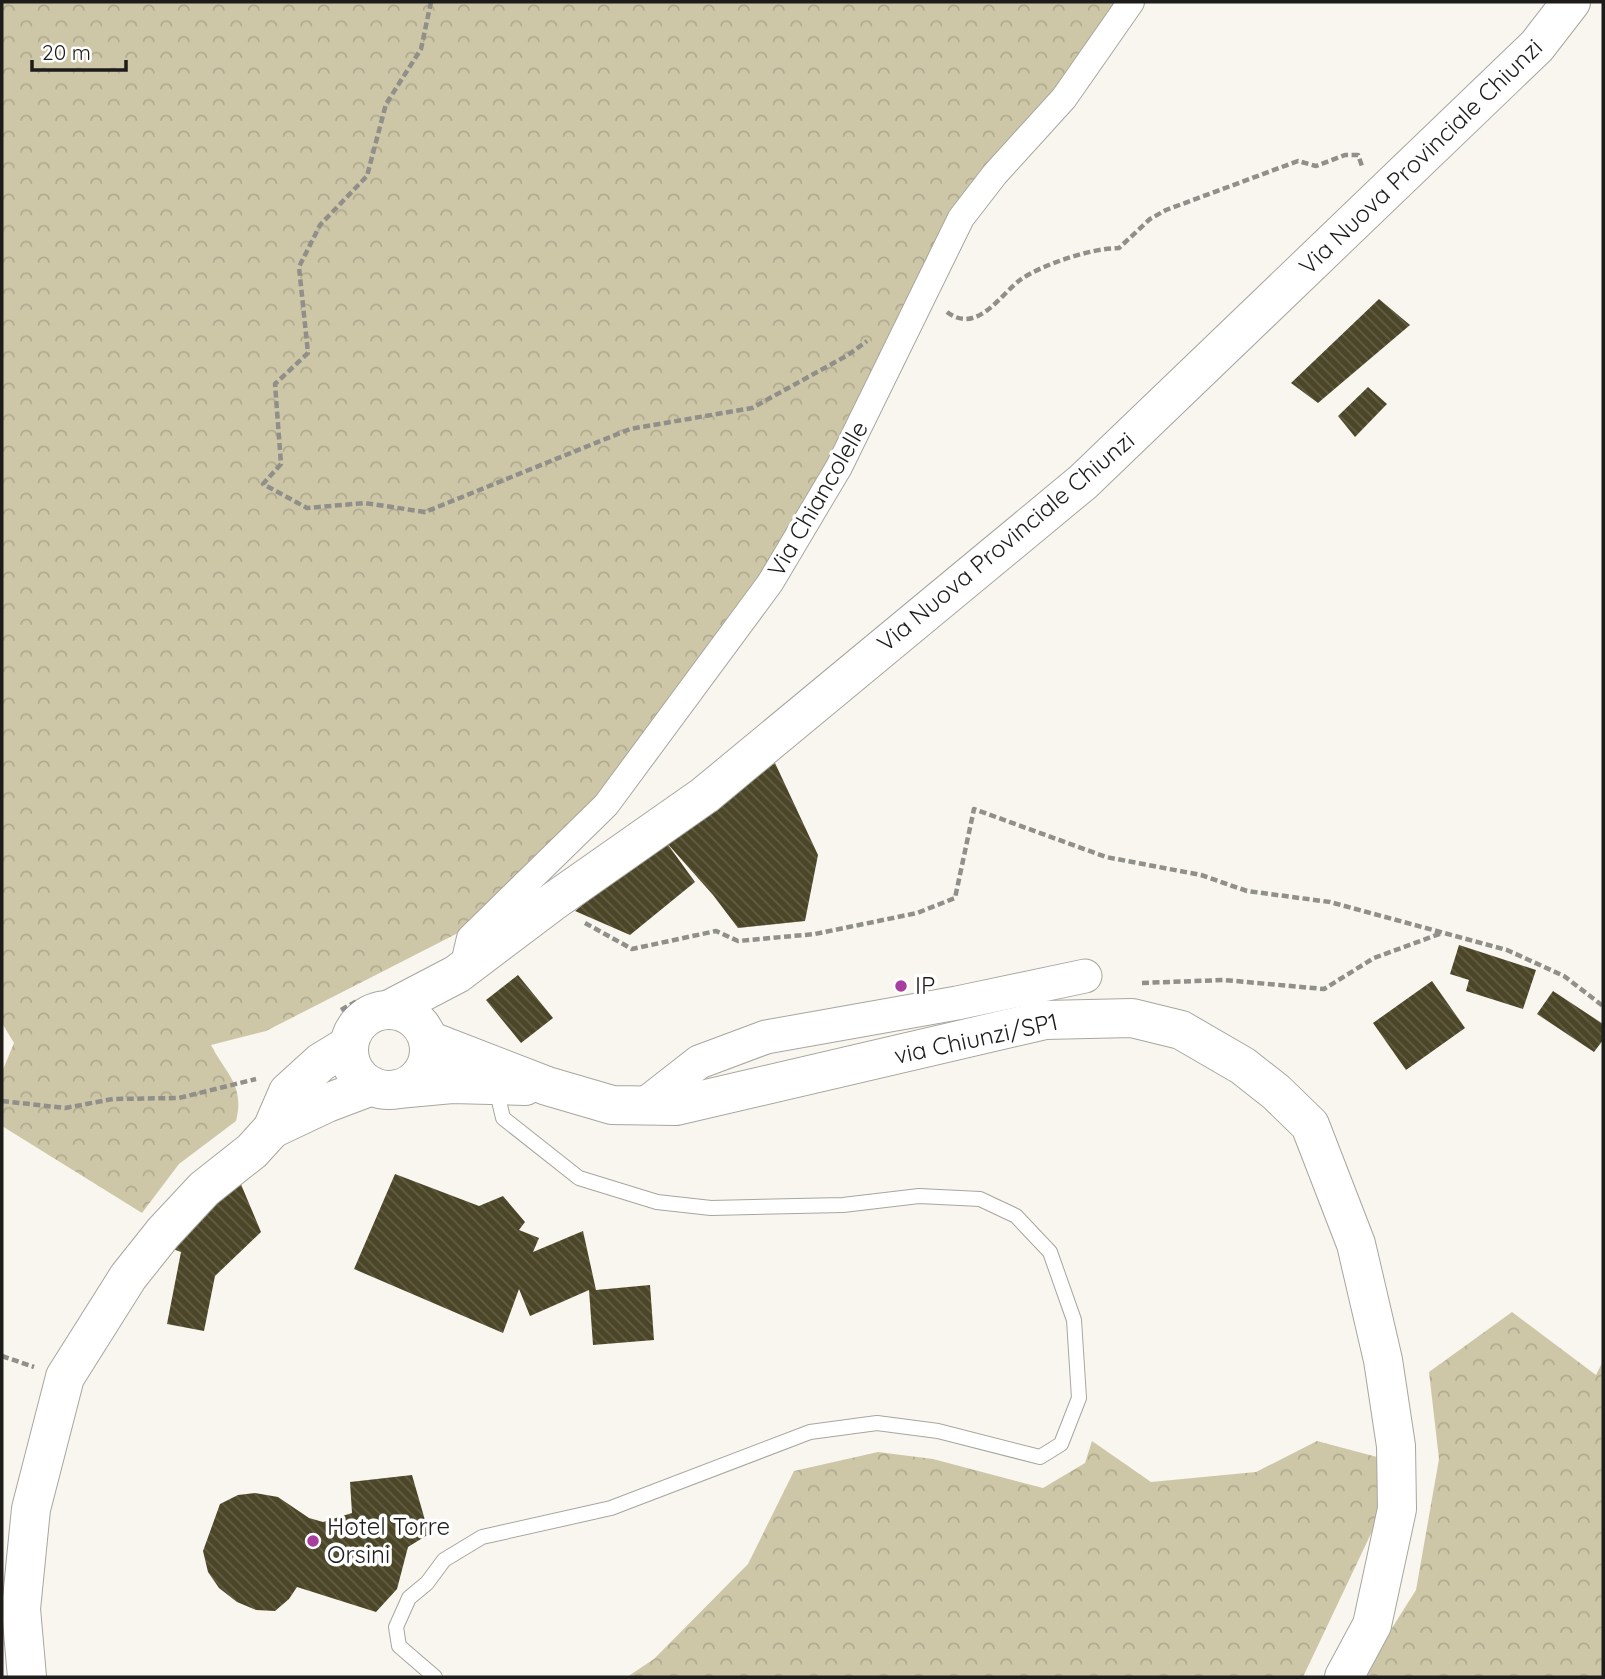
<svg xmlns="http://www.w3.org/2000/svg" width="1605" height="1679" font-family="Quicksand,sans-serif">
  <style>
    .forest { fill: url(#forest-crowns) }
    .building { fill: url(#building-back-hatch) }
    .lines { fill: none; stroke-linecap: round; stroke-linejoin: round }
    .service-casing { stroke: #a7a69f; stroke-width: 16 }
    .minor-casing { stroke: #a7a69f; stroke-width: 28 }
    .tertiary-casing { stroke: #a7a69f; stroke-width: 35 }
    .secondary-casing { stroke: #a7a69f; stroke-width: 40 }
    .path { stroke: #918f8a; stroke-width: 4.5; stroke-dasharray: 7 3.5; stroke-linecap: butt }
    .service { stroke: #fff; stroke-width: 14 }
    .minor { stroke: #fff; stroke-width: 26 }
    .tertiary { stroke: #fff; stroke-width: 33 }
    .secondary { stroke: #fff; stroke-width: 38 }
    .poi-dot { fill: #a73d9f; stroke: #fff; stroke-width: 2.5 }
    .labels { text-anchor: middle; stroke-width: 7; stroke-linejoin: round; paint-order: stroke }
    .street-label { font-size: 24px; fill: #1d1c1a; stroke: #fff }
    .poi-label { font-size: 24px; fill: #1d1c1a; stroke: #fff; text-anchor: start }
  </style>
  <defs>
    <pattern id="forest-crowns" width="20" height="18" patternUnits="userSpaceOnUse" patternTransform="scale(1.75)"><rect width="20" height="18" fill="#cec7a7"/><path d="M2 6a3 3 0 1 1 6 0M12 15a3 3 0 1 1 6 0" fill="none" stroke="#b0aa8f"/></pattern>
    <pattern id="building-back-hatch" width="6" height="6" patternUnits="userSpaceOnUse" patternTransform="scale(1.75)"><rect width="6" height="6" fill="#4c4628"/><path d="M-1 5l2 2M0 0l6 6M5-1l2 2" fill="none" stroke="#625d45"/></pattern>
  </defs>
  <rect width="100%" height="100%" fill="#f8f6ef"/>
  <g class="forest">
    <path d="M2 2H1118L1055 91 986 166 829 462 760 577 597 797 460 932 266 1031 211 1045C226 1074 245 1085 236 1121L179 1164 142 1213 2 1126V1072L14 1043 2 1023Z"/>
    <path d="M1512 1312 1596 1375 1603 1361V1677H1361L1416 1590 1439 1459 1429 1372Z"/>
    <path d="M1092 1441 1151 1482 1256 1472 1317 1441 1377 1457V1521L1303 1677H627L654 1659 748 1564 794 1471 878 1452 933 1459 1043 1488 1085 1463Z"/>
  </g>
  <g class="building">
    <path d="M1379 299 1410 325 1318 403 1291 383Z"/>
    <path d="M1368 387 1387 404 1355 437 1338 416Z"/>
    <path d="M775 763 818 855 805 921 738 928 713 895 666 842 695 882 630 935 575 911 661 841Z"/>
    <path d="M1459 945 1536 970 1523 1009 1466 991 1469 980 1450 974Z"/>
    <path d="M518 975 553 1018 521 1043 486 1000Z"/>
    <path d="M1432 981 1465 1028 1406 1070 1373 1023Z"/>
    <path d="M1553 991 1603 1024V1040L1594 1052 1537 1014Z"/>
    <path d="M395 1174 479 1206 503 1196 525 1222 519 1230 539 1238 533 1252 583 1231 596 1290 650 1285 654 1340 593 1345 589 1290 530 1316 519 1289 503 1333 354 1269Z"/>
    <path d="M240 1182 261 1232 215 1276 204 1331 167 1324 181 1252 170 1248Z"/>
    <path d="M412 1475 429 1534 408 1547 397 1589 376 1612 297 1587 289 1599 275 1611 256 1610 237 1602 219 1588 208 1572 203 1551 220 1504 238 1495 255 1493 278 1497 309 1518 323 1522 352 1513 350 1482Z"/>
  </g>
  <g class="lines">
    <defs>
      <path id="service" d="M435 1677 399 1646 396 1627 409 1598 427 1583 444 1560 482 1537 611 1508 810 1432 877 1423 938 1431 1040 1457 1061 1444 1079 1398 1074 1320 1050 1252 1016 1216 980 1199 919 1196 843 1205 711 1208 657 1202 579 1178 503 1118 496 1088"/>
      <path id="minor" d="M470 964 466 955 470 938 606 805 770 583 839 467 961 218 995 174 1064 98 1131 2"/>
      <path id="tertiary" d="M644 1105 699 1062 766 1037 957 1003 1085 976"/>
      <g id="secondary">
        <path d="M390 1009 457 974 551 903 705 795 1083 482 1537 46 1571 2"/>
        <circle cx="389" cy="1050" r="40"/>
        <path d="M428 1040 547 1086 612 1105 676 1106 1045 1020 1132 1018 1181 1030 1243 1066 1276 1092 1310 1125 1356 1244 1383 1360 1396 1446 1397 1509 1372 1625 1344 1677"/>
        <path d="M398 1089 452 1084 525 1086"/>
        <path d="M272 1129 327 1103 372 1086"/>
        <path d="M27 1677 21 1609 31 1509 65 1377 128 1277 163 1233 204 1189 252 1151 272 1129 288 1092 321 1062 349 1045"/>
      </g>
    </defs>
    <use href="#service" class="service-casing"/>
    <use href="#minor" class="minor-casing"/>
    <use href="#tertiary" class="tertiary-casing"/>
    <use href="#secondary" class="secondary-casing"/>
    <g class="path">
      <path d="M431 2 421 49 386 104 367 176 320 225 299 267 308 353 275 384 281 464 263 484 307 508 365 503 425 512 630 429 752 408 848 355 867 341"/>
      <path d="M947 312C977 335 1000 295 1020 280 1043 264 1092 248 1119 248L1150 219 1166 210 1298 161 1316 166 1345 155H1358L1362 166"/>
      <path d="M585 923 632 949 716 931 738 941 815 934 917 913 955 898 974 809 1106 857 1201 875 1247 891 1330 902 1507 950 1564 976 1603 1006"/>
      <path d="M1142 983 1224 980 1324 989 1374 958 1442 933"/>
      <path d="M341 1010 357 1001"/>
      <path d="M2 1101 65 1108 113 1099 179 1098 256 1079"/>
      <path d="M2 1356 34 1367"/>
    </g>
    <use href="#service" class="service"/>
    <use href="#minor" class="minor"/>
    <use href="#tertiary" class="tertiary"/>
    <use href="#secondary" class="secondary"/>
  </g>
  <g class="poi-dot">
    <circle cx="901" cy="986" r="7"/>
    <circle cx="313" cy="1541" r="7"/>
  </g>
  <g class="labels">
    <g class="street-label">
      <text transform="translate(1421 157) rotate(-44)" y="8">Via Nuova Provinciale Chiunzi</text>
      <text transform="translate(818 499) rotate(-60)" y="8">Via Chiancolelle</text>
      <text transform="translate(1006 542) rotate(-40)" y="8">Via Nuova Provinciale Chiunzi</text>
      <text transform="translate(976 1039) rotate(-12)" y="8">via Chiunzi/SP1</text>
    </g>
    <g class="poi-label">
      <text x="915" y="994">IP</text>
      <text x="327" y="1535">Hotel Torre<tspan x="327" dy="28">Orsini</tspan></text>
    </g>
  </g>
  <rect width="1605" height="1679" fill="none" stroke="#1d1c1a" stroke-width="7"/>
  <path d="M32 60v10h94v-10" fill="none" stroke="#1d1c1a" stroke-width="3.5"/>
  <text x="42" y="60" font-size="21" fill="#1d1c1a" stroke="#ffffff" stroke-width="5" paint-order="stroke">20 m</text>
</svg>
